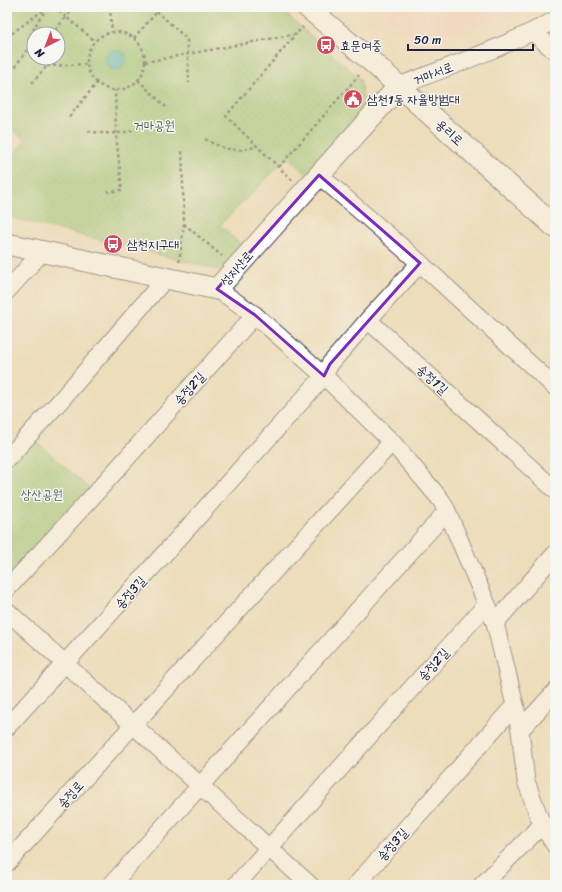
<svg xmlns="http://www.w3.org/2000/svg" width="562" height="892" font-family="Sriracha,'Poor Story',sans-serif">
  <style>
    .built { fill: #f6d2c3 }
    .park { fill: url(#park-dots); stroke: #5b765c; fill-rule: evenodd }
    .water { fill: #57c4ce; stroke: #3c7384 }
    .lines { fill: none; stroke-linecap: round; stroke-linejoin: round }
    .minor-casing { stroke: #403e4e; stroke-width: 19 }
    .tertiary-casing { stroke: #403e4e; stroke-width: 23 }
    .path { stroke: #403e4e; stroke-width: 2.5; stroke-dasharray: 3 3; stroke-linecap: butt }
    .minor { stroke: #fff; stroke-width: 17 }
    .tertiary { stroke: #fff; stroke-width: 21 }
    .marked { fill: none; stroke: #7b2cbf; stroke-width: 3; stroke-linejoin: round }
    .labels { text-anchor: middle; stroke-width: 3; stroke-linejoin: round; paint-order: stroke }
    .poi-label { font-size: 13px; fill: #22223b; stroke: #f6f6f2; text-anchor: start }
    .street-label { font-size: 13px; fill: #22223b; stroke: #f6f6f2 }
    .park-label { font-size: 13px; fill: #4a5d52; stroke: #f6f6f2 }
  </style>
  <defs>
    <pattern id="park-dots" width="8" height="8" patternUnits="userSpaceOnUse"><rect width="8" height="8" fill="#94ca7c"/><path d="M2 2h.1M6 6h.1" fill="none" stroke="#7fad6c" stroke-width="1.8" stroke-linecap="round"/></pattern>
  </defs>
  <rect width="100%" height="100%" fill="#f6f6f2"/>
  <filter id="ink" filterUnits="userSpaceOnUse"><feTurbulence type="fractalNoise" baseFrequency=".025" numOctaves="2"/><feDisplacementMap in="SourceGraphic" scale="8" xChannelSelector="R" yChannelSelector="G"/><feConvolveMatrix kernelMatrix="1 2 1 2 8 2 1 2 1" color-interpolation-filters="sRGB"/></filter>
  <filter id="wash" filterUnits="userSpaceOnUse"><feTurbulence type="fractalNoise" baseFrequency=".012" numOctaves="4" result="noise"/><feDisplacementMap in="SourceGraphic" scale="16" xChannelSelector="R" yChannelSelector="G"/><feGaussianBlur stdDeviation="0.9" result="paint"/><feColorMatrix in="noise" values="0 0 0 0 0 0 0 0 0 0 0 0 0 0 0 0 0 1.4 0 .05"/><feComposite in="paint" operator="in"/></filter>
  <g filter="url(#wash)">
    <rect width="100%" height="100%" fill="#edddba"/>
    <path class="built" d="M378 7H538L413 48Z"/>
    <g class="park">
      <path d="M7 7H278L360 79 367 122 311 178 288 157 220 225 246 249 224 271 9 217 7 216V160L26 140 7 125ZM34 34H58V58H34Z"/>
      <path d="M32 438 92 491 7 586V466Z"/>
    </g>
    <circle class="water" cx="116" cy="60" r="10"/>
  </g>
  <g filter="url(#ink)">
    <g class="lines">
      <defs>
        <g id="minor">
          <path d="M533 32 555 51"/>
          <path d="M399 86C451 66 505 47 555 20"/>
          <path d="M319 175 420 263 555 387"/>
          <path d="M217 289 255 315 324 376 392 442 441 500 447 511 495 623 515 705 520 730 526 781 542 825 555 845"/>
          <path d="M7 291 42 252"/>
          <path d="M368 320 555 490"/>
          <path d="M7 459 61 400 165 279"/>
          <path d="M7 589 92 497 255 315"/>
          <path d="M7 611 310 885"/>
          <path d="M495 623 555 554"/>
          <path d="M7 727 195 520 324 376 330 364 368 320 420 263"/>
          <path d="M520 730 555 692"/>
          <path d="M7 863 392 442"/>
          <path d="M111 885 447 511"/>
          <path d="M236 885 486 605"/>
          <path d="M356 885 515 705"/>
          <path d="M482 885 542 825 553 827"/>
        </g>
        <g id="tertiary">
          <path d="M307 7 371 61 555 227"/>
          <path d="M7 244 217 289 399 86"/>
        </g>
      </defs>
      <use href="#minor" class="minor-casing"/>
      <use href="#tertiary" class="tertiary-casing"/>
      <g class="path">
        <path d="M55 7 66 17 75 7"/>
        <path d="M110 7 112 32"/>
        <path d="M152 7 187 39 189 83"/>
        <circle cx="116" cy="61" r="29"/>
        <path d="M52 34 66 17 95 41"/>
        <path d="M7 37 46 8"/>
        <path d="M134 38 157 12"/>
        <path d="M145 62 296 34 303 27"/>
        <path d="M47 66 87 64"/>
        <path d="M15 67 29 47V38L39 19 49 7"/>
        <path d="M138 80 167 108"/>
        <path d="M32 83 47 66V58"/>
        <path d="M69 117 97 83"/>
        <path d="M88 131C113 136 130 133 153 123"/>
        <path d="M205 139C223 149 236 154 257 146"/>
        <path d="M279 167 359 75"/>
        <path d="M292 180 226 116 296 34"/>
        <path d="M107 192 122 190 116 134 115 90"/>
        <path d="M184 224 222 256"/>
        <path d="M179 262 184 224 182 149"/>
      </g>
      <use href="#minor" class="minor"/>
      <use href="#tertiary" class="tertiary"/>
    </g>
  </g>
  <path d="M0 0H562V892H0ZM319 175 420 263 330 364 324 376 255 315 217 289Z" fill="#edddba" fill-opacity=".55" fill-rule="evenodd"/>
  <path class="marked" d="M319 175 420 263 330 364 324 376 255 315 217 289Z"/>
  <defs>
    <symbol id="bus-disc" viewBox="-11 -11 22 22"><circle r="9.5" fill="#d1495b" stroke="#f6f6f2"/><path d="M-5-6H5V4H4V6H2V4H-2V6H-4V4H-5ZM-3.5-4V0h7V-4ZM-3.5 1.2v1.5H-2V1.2ZM2 1.2v1.5H3.5V1.2Z" fill="#fff"/></symbol>
    <symbol id="civic-disc" viewBox="-11 -11 22 22"><circle r="9.5" fill="#d1495b" stroke="#f6f6f2"/><path d="M-.6-6.5H3V-4.5H.6V-3L4-1V1h2V6H-6V1h2V-1L-.6-3ZM-1.2 2.5V6h2.4V2.5Z" fill="#fff"/></symbol>
  </defs>
  <g fill-rule="evenodd">
    <use href="#bus-disc" x="315" y="34" width="22" height="22"/>
    <use href="#civic-disc" x="342" y="88" width="22" height="22"/>
    <use href="#bus-disc" x="102" y="233" width="22" height="22"/>
  </g>
  <g class="labels">
    <g class="poi-label">
      <text x="340" y="50">효문여중</text>
      <text x="367" y="104">삼천1동 자율방범대</text>
      <text x="127" y="249">삼천지구대</text>
    </g>
    <g class="street-label">
      <text transform="translate(433 73) rotate(-21)" y="5">거마서로</text>
      <text transform="translate(450 132) rotate(42)" y="5">용리로</text>
      <text transform="translate(236 268) rotate(-49)" y="5">성지산로</text>
      <text transform="translate(433 379) rotate(42)" y="5">송정1길</text>
      <text transform="translate(189 388) rotate(-48)" y="5">송정2길</text>
      <text transform="translate(130 592) rotate(-48)" y="5">송정3길</text>
      <text transform="translate(433 664) rotate(-48)" y="5">송정2길</text>
      <text transform="translate(70 794) rotate(-48)" y="5">송정로</text>
      <text transform="translate(392 844) rotate(-48)" y="5">송정3길</text>
    </g>
    <g class="park-label">
      <text x="154" y="130">거마공원</text>
      <text x="42" y="499">상산공원</text>
    </g>
  </g>
  <rect width="562" height="892" fill="none" stroke="#f6f6f2" stroke-width="24"/>
  <g transform="translate(46 46) rotate(222)"><circle r="19" fill="#f6f6f2" stroke="#a1a1a9"/>
  <path d="M0-3L7 15L0 10L-7 15Z" fill="#d1495b"/>
  <text y="-6" font-size="11" font-weight="bold" text-anchor="middle" fill="#22223b">N</text>
  </g>
  <path d="M408 44v6h125v-6" fill="none" stroke="#22223b" stroke-width="2"/>
  <text x="414" y="44" font-size="12" fill="#22223b" stroke="#f6f6f2" stroke-width="3" paint-order="stroke">50 m</text>
</svg>
